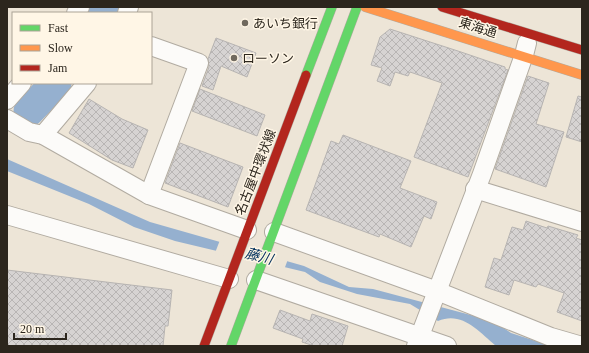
<svg xmlns="http://www.w3.org/2000/svg" width="589" height="353" font-family="'Times New Roman','Noto Sans JP',serif">
  <style>
    .water { fill: #95b0cf }
    .pier { fill: #ede5d7 }
    .lines { fill: none; stroke-linecap: round; stroke-linejoin: round }
    .river { stroke: #95b0cf; stroke-width: 31 }
    .building { fill: url(#building-cross-hatch); stroke: #b7b4b2 }
    .street-casing { stroke: #b1aba1; stroke-width: 20 }
    .fast-casing { stroke: #b1aba1; stroke-width: 10 }
    .slow-casing { stroke: #b1aba1; stroke-width: 10 }
    .jam-casing { stroke: #b1aba1; stroke-width: 10 }
    .street { stroke: #fcfbf9; stroke-width: 18 }
    .fast { stroke: #63d668; stroke-width: 9 }
    .slow { stroke: #ff974d; stroke-width: 9 }
    .jam { stroke: #b3261e; stroke-width: 9 }
    .poi-dot { fill: #70695e; stroke: #fff6e6; stroke-width: 1.5 }
    .labels { text-anchor: middle; stroke-width: 3; stroke-linejoin: round; paint-order: stroke }
    .poi-label { font-size: 13px; fill: #2c261d; stroke: #fff6e6; text-anchor: start }
    .street-label { font-size: 13px; fill: #2c261d; stroke: #fff6e6 }
    .water-label { font-size: 14px; font-style: italic; fill: #002f5c; stroke: #fff6e6 }
  </style>
  <defs>
    <pattern id="building-cross-hatch" width="8" height="8" patternUnits="userSpaceOnUse"><rect width="8" height="8" fill="#d6d3d2"/><path d="M0 0l8 8M0 8l8-8" fill="none" stroke="#b8b5b4"/></pattern>
  </defs>
  <rect width="100%" height="100%" fill="#ede5d7"/>
  <path class="water" d="M7 159 150 222 304 266 349 287 373 289 482 318 499 325 511 333 551 346H496C478 331 462 311 438 321L410 304 357 294 320 282 305 272 175 241 134 227 89 204 7 171Z"/>
  <path class="pier" d="M220 240 288 259 284 270 215 253Z"/>
  <g class="lines">
    <g class="river">
      <path d="M102 13 105 7"/>
      <path d="M29 111 56 83"/>
    </g>
  </g>
  <g class="building">
    <path d="M390 29 461 52 505 67V69L508 70 468 177 414 157 442 83 410 72 408 76 395 72 390 86 377 81 382 68 371 65 380 37Z"/>
    <path d="M216 38 256 53 247 77 221 66 213 90 202 86 209 67 208 59Z"/>
    <path d="M528 76 549 83 536 124 564 132 546 187 495 169Z"/>
    <path d="M200 89 265 115 257 136 192 111Z"/>
    <path d="M578 96 582 97V142L566 137Z"/>
    <path d="M89 99 122 119 148 130 133 168 112 160 69 133Z"/>
    <path d="M343 135 411 161 400 188 437 202 431 219 424 216 411 247 380 234 379 237 306 210 331 141 339 144Z"/>
    <path d="M180 143 243 167 228 207 165 183Z"/>
    <path d="M526 221 547 228 548 226 578 235 576 238 582 240V321L557 312 564 293 538 284 536 287 514 280 509 295 485 287 494 258 501 260 512 227 523 230Z"/>
    <path d="M7 270 172 290 168 326H165L163 346H7Z"/>
    <path d="M280 310 310 321 312 314 348 326 342 346H314L302 342 303 339 273 328Z"/>
  </g>
  <g class="lines">
    <defs>
      <g id="street">
        <path d="M76 13 80 7"/>
        <path d="M127 13 129 7"/>
        <path d="M7 100 22 83"/>
        <path d="M7 119 29 132 43 135 149 195 247 230"/>
        <path d="M43 135 87 83"/>
        <path d="M475 189 582 222"/>
        <path d="M149 195 199 63 151 46"/>
        <path d="M7 215 229 279"/>
        <path d="M274 232 437 291 551 337 582 346"/>
        <path d="M256 280 447 346"/>
        <path d="M416 346 482 174 524 55 527 43"/>
      </g>
      <g id="fast">
        <path d="M306 75 332 7"/>
        <path d="M231 346 357 7"/>
      </g>
      <path id="slow" d="M365 7 582 75"/>
      <g id="jam">
        <path d="M442 7 582 50"/>
        <path d="M204 346 306 75"/>
      </g>
    </defs>
    <use href="#street" class="street-casing"/>
    <use href="#fast" class="fast-casing"/>
    <use href="#slow" class="slow-casing"/>
    <use href="#jam" class="jam-casing"/>
    <use href="#street" class="street"/>
    <use href="#fast" class="fast"/>
    <use href="#slow" class="slow"/>
    <use href="#jam" class="jam"/>
  </g>
  <g class="poi-dot">
    <circle cx="245" cy="23" r="4"/>
    <circle cx="234" cy="58" r="4"/>
  </g>
  <g class="labels">
    <g class="poi-label">
      <text x="253" y="28">あいち銀行</text>
      <text x="242" y="63">ローソン</text>
    </g>
    <g class="street-label">
      <text transform="translate(478 27) rotate(17)" y="5">東海通</text>
      <text transform="translate(255 172) rotate(-69)" y="5">名古屋中環状線</text>
    </g>
    <g class="water-label">
      <text transform="translate(259 256) rotate(15)" y="5">藤川</text>
    </g>
  </g>
  <rect width="589" height="353" fill="none" stroke="#2c261d" stroke-width="16"/>
  <rect x="12" y="12" width="140" height="72" fill="#fff6e6" stroke="#aba396"/>
  <rect x="20" y="25" width="20" height="6" fill="#63d668" stroke="#aba396"/>
  <text x="48" y="32" font-size="12" fill="#2c261d">Fast</text>
  <rect x="20" y="45" width="20" height="6" fill="#ff974d" stroke="#aba396"/>
  <text x="48" y="52" font-size="12" fill="#2c261d">Slow</text>
  <rect x="20" y="65" width="20" height="6" fill="#b3261e" stroke="#aba396"/>
  <text x="48" y="72" font-size="12" fill="#2c261d">Jam</text>
  <path d="M14 333v6h52v-6" fill="none" stroke="#2c261d" stroke-width="2"/>
  <text x="20" y="333" font-size="12" fill="#2c261d" stroke="#fff6e6" stroke-width="3" paint-order="stroke">20 m</text>
</svg>
